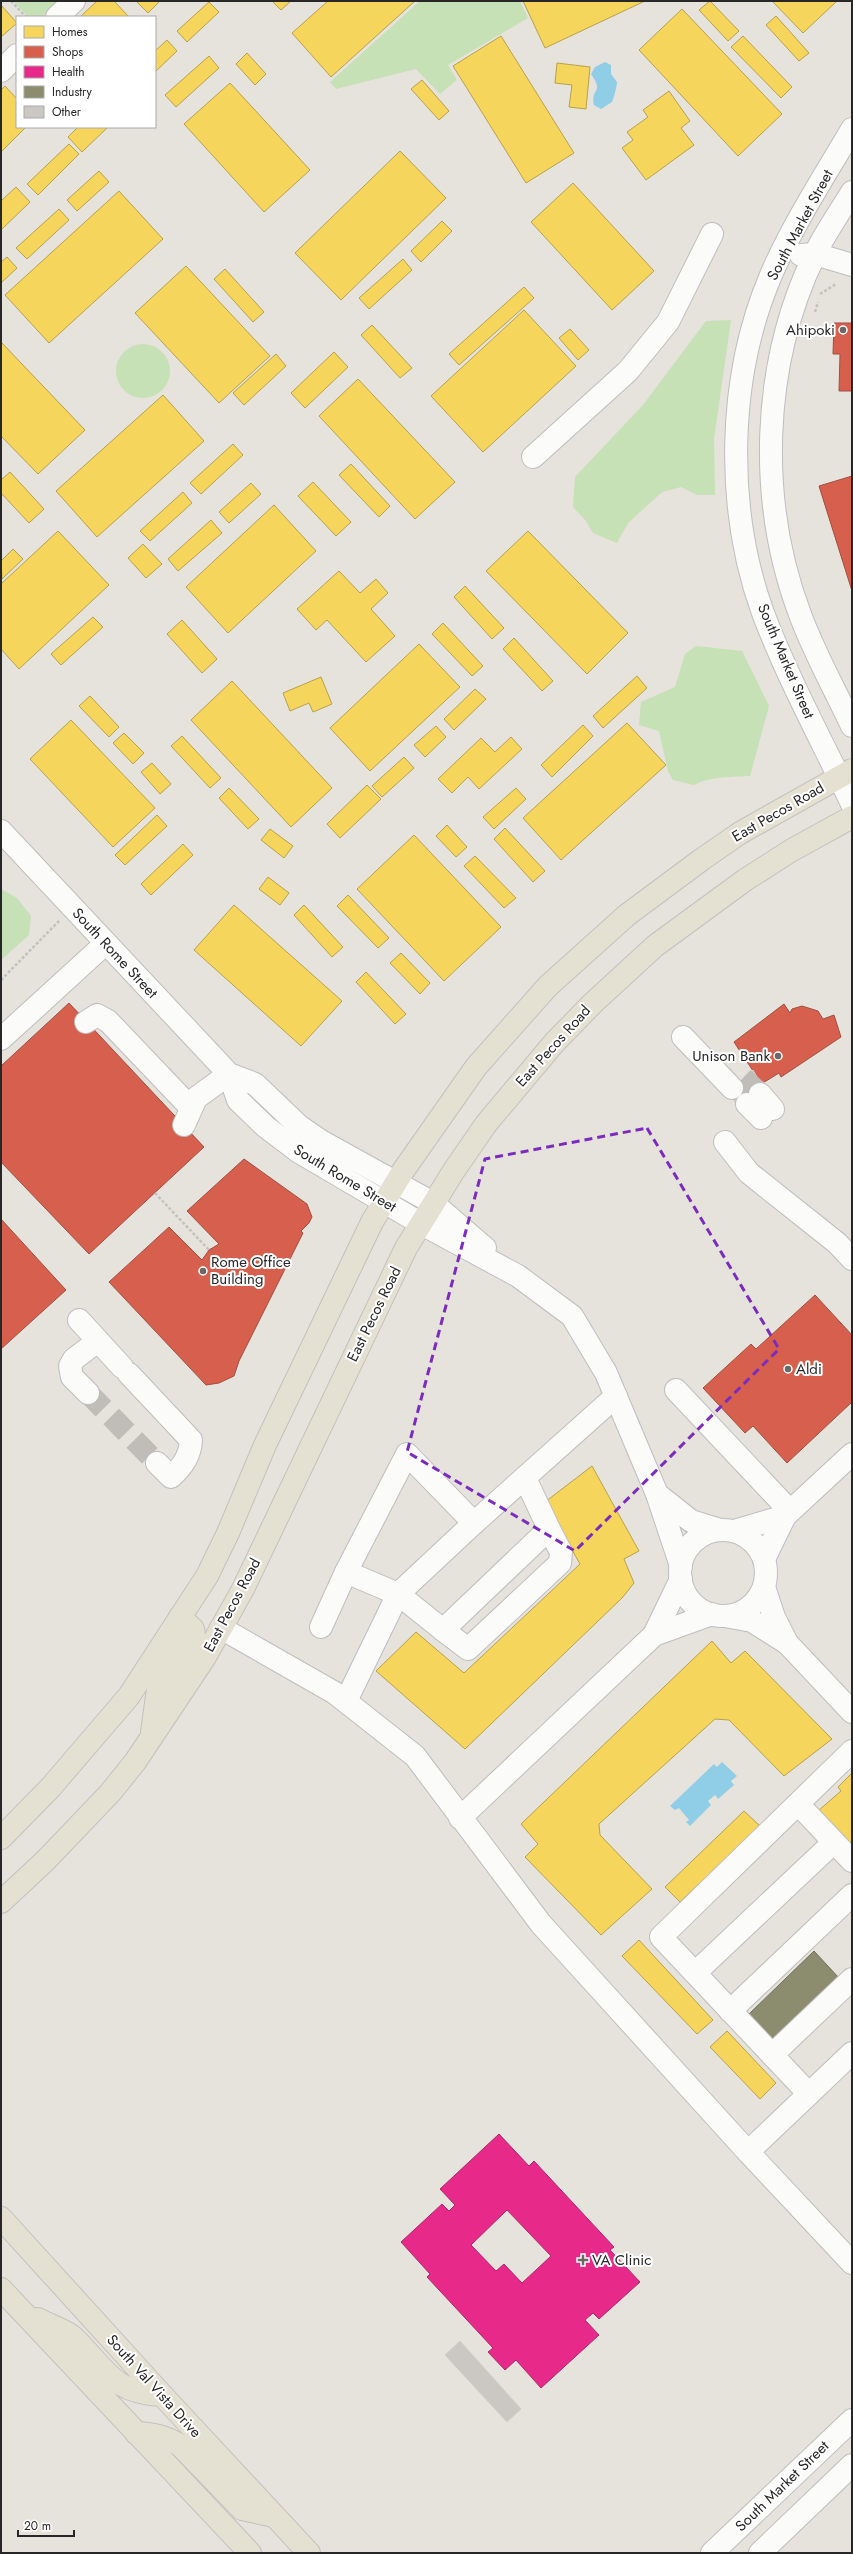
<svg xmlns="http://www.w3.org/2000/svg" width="853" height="2554" font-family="Jost,sans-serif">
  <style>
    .green { fill: #c6e1b5 }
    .water { fill: #90cee7 }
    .homes { fill: #f6d55c; stroke: #b8a14c }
    .shops { fill: #d6604d; stroke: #a24f42 }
    .health { fill: #e7298a; stroke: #ad286c; fill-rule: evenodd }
    .industry { fill: #8c8c6e; stroke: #6e6e59 }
    .building { fill: #cbc8c3; stroke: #d1cec9 }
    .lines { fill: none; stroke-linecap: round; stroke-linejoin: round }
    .minor-tunnel { stroke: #c0bdb8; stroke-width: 22; stroke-dasharray: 22 11; stroke-linecap: butt }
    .minor-casing { stroke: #bfbebe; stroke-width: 24 }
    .major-casing { stroke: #c3c1bf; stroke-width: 24 }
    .path { stroke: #c2c2c1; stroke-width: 2.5; stroke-dasharray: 3 2; stroke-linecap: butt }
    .minor { stroke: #fbfbfa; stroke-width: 22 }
    .major { stroke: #e5e1d2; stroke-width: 22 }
    .marked { fill: none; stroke: #7b2cbf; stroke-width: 3; stroke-dasharray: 8 5; stroke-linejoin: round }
    .poi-dot { fill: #6a6866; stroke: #fff; stroke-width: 1.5 }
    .labels { text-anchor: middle; stroke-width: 4; stroke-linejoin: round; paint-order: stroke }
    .street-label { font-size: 15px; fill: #272727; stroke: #fff }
    .poi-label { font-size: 15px; fill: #272727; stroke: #fff; text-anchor: start }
  </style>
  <rect width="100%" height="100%" fill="#e6e2dc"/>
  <g class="green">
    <path d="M13 1H59L42 17H28Z"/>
    <path d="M420 1H520L528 18 448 65 457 80 440 94 416 69 336 89 330 82Z"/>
    <path d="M731 320 714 439 715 495H697L681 487 662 492 628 523 617 543 593 533 586 521 573 507 575 477 643 405 706 321Z"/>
    <circle cx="143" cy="371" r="27"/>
    <path d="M696 646 742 651 769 706 750 776C732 777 710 776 694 785L673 780 668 771 659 731 639 725 641 702 675 687 685 654Z"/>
    <path d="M1 889 17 898 31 916 29 935 1 960Z"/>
  </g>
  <g class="water">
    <path d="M605 62 611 65V74L617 82C617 86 614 97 612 102L601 109 594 105C590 87 605 94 591 74L595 67Z"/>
    <path d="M722 1762 737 1776 731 1781 734 1785 718 1799 715 1795 708 1801 711 1805 690 1826 686 1822 689 1820 679 1808 675 1810 670 1806 714 1764 717 1767Z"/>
  </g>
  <g class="homes">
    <path d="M97 1H114L129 17H80Z"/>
    <path d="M136 1H160L148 13Z"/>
    <path d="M272 1H291L281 10Z"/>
    <path d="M328 1H415L331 77 292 33Z"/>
    <path d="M523 1H645L545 48Z"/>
    <path d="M710 1 739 31 728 41 699 10Z"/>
    <path d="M772 1H837L803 33Z"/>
    <path d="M209 2 219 12 187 42 177 31Z"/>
    <path d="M1 5 17 23 1 37Z"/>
    <path d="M682 9 782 114 738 156 639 50Z"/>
    <path d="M776 16 809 53 799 61 766 25Z"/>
    <path d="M501 36 574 153 526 183 453 66Z"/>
    <path d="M743 36 792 87 781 98 731 47Z"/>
    <path d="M167 40 177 51 155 72V51Z"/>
    <path d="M247 53 266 74 255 85 236 64Z"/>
    <path d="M209 56 219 68 176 107 165 95Z"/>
    <path d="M557 63 590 67 586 109 569 107 572 85 555 83Z"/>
    <path d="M422 80 449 111 439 120 411 89Z"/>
    <path d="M230 83 310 170 264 212 184 124Z"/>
    <path d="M5 86 17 99V127H26L1 152V90Z"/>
    <path d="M669 91 690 121 681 128 694 145 646 180 622 148 633 140 627 132 648 117 643 110Z"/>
    <path d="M78 127H108L82 152 68 137Z"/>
    <path d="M69 144 79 154 38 195 27 184Z"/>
    <path d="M400 151 446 198 341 300 295 253Z"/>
    <path d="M99 171 109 182 77 211 67 200Z"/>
    <path d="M573 183 654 271 612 310 531 222Z"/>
    <path d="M16 187 30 202 1 230V201Z"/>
    <path d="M119 191 163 239 49 343 5 295Z"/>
    <path d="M59 209 69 220 27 259 16 248Z"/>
    <path d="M442 221 452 231 421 262 411 251Z"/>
    <path d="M7 257 17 268 1 283V262Z"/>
    <path d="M403 259 412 270 369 309 359 298Z"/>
    <path d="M186 266 270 356 219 403 135 313Z"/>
    <path d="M225 269 264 312 253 322 214 279Z"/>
    <path d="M524 287 534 298 459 365 449 354Z"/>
    <path d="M524 310 576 366 483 452 431 396Z"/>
    <path d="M372 325 412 368 400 378 361 335Z"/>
    <path d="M570 329 589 350 578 360 559 338Z"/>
    <path d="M1 342 85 430 38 474 1 436Z"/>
    <path d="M334 352 348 367 305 408 291 393Z"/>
    <path d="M276 354 286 366 244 405 233 393Z"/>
    <path d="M358 379 455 482 415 519 319 416Z"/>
    <path d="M163 395 204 441 97 537 56 491Z"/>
    <path d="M233 444 243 455 201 494 190 483Z"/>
    <path d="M351 464 390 506 379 517 339 475Z"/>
    <path d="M10 472 44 509 29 523 1 493V480Z"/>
    <path d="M313 482 351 522 336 536 298 496Z"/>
    <path d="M251 483 261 494 229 523 219 512Z"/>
    <path d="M183 492 192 503 150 541 140 531Z"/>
    <path d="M274 505 316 551 228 633 186 587Z"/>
    <path d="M211 520 222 533 178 571 168 559Z"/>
    <path d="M58 531 109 585 19 669 1 649V584Z"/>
    <path d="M528 531 628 633 587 674 486 571Z"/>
    <path d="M143 544 162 564 146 578 128 558Z"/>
    <path d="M13 549 23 559 2 579 1 561Z"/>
    <path d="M339 571 360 593 376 579 388 593 371 609 395 636 366 662 327 620 316 630 297 609Z"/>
    <path d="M465 586 504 628 492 639 454 597Z"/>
    <path d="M93 617 103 627 61 665 51 654Z"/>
    <path d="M182 620 217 659 202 673 167 634Z"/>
    <path d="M443 623 483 666 472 676 432 634Z"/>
    <path d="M514 638 553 681 542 691 503 649Z"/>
    <path d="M419 644 460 687 370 771 330 728Z"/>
    <path d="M637 676 647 688 603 728 593 716Z"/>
    <path d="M321 677 332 704 313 712 309 703 290 711 283 693Z"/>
    <path d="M232 681 332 788 291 827 191 720Z"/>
    <path d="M475 689 486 699 454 730 444 719Z"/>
    <path d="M90 696 119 727 109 737 79 706Z"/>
    <path d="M71 720 155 808 113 847 30 759Z"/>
    <path d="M627 723 666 765 561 860 523 818Z"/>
    <path d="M583 725 593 736 552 777 541 765Z"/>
    <path d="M436 726 446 737 425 757 414 745Z"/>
    <path d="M124 733 144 753 133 764 113 743Z"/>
    <path d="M182 736 221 778 210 788 171 746Z"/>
    <path d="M511 737 522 749 479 789 468 777 452 793 438 779 481 738 495 752Z"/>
    <path d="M404 757 414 768 382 797 372 786Z"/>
    <path d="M152 763 171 784 160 794 141 772Z"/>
    <path d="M367 785 381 799 340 838 327 824Z"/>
    <path d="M229 788 259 819 248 829 219 798Z"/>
    <path d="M516 788 526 799 494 829 483 817Z"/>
    <path d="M157 815 167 826 125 865 115 855Z"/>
    <path d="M447 825 467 847 456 857 436 836Z"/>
    <path d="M505 828 545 871 533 882 494 839Z"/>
    <path d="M270 829 293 846 284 858 261 840Z"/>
    <path d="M414 835 501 927 444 981 357 889Z"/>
    <path d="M183 844 193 855 151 895 141 884Z"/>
    <path d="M475 856 516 898 504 908 464 866Z"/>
    <path d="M268 877 289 893 280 905 259 889Z"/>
    <path d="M348 895 389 938 378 948 337 906Z"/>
    <path d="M234 905 342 1001 301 1046 194 950Z"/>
    <path d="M304 905 343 947 332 957 294 915Z"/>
    <path d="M401 953 430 983 420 994 390 963Z"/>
    <path d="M366 972 406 1014 395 1024 356 982Z"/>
    <path d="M592 1466 639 1551 624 1559 634 1583 622 1598 465 1749 376 1671 416 1632 464 1673 580 1564 545 1502Z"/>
    <path d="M712 1641 731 1663 745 1651 832 1739 784 1776 729 1720 715 1719 599 1824 600 1835 652 1889 601 1935 525 1857 538 1844 521 1824Z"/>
    <path d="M852 1773V1847L818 1811 841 1791 838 1787Z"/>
    <path d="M744 1811 760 1826 680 1902 665 1887Z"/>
    <path d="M639 1940 713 2020 697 2034 622 1956Z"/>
    <path d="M727 2031 776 2083 760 2099 710 2047Z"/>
  </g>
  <g class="shops">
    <path d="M834 323H852V391H839L840 354H833Z"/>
    <path d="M852 476V591L819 486Z"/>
    <path d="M69 1003 204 1147 89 1254 1 1162V1066Z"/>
    <path d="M784 1004 790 1013 792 1009 802 1006 818 1011 823 1019 834 1015 841 1037 781 1077 779 1073 758 1086 753 1082 757 1077 734 1042Z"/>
    <path d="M244 1159 307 1204 312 1217 309 1223 301 1231 303 1233 239 1361 234 1376 219 1383 206 1385 109 1282 169 1227 202 1260 209 1250 219 1244 187 1211Z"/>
    <path d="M1 1219 66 1290 1 1349Z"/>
    <path d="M815 1295 852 1335V1402L787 1463 753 1426 745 1433 703 1388 751 1344 756 1349Z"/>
  </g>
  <path class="health" d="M499 2134 529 2166 534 2161 614 2247 610 2250 640 2282 599 2319 593 2313 585 2320 599 2335 541 2388 516 2360 505 2370 488 2352 493 2348 427 2277 430 2274 401 2242 442 2204 449 2211 455 2205 440 2189ZM507 2210 551 2256 522 2283 504 2264 496 2271 471 2245Z"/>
  <path class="industry" d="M814 1951 839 1978 772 2042 749 2014Z"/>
  <g class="building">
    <path d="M753 1070 757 1077 753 1082 758 1086 764 1082 769 1088 741 1108 727 1093Z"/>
    <path d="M460 2341 521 2409 507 2422 445 2355Z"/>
  </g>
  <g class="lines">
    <g class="minor-tunnel">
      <path d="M743 1078 760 1094"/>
      <path d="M88 1393 157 1463"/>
    </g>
    <defs>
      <g id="minor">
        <path d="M57 17 74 1"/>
        <path d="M1 71 17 55"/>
        <path d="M852 129C824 177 793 224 771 275 727 378 725 508 763 613 788 679 822 741 852 804"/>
        <path d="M852 192C840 212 825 233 815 254 761 365 757 502 801 617 815 654 835 690 852 726"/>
        <path d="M801 255 815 254 852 265"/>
        <path d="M533 457 628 371 668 322 712 234"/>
        <path d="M1 831 229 1074 255 1084 299 1126 321 1141 433 1203 485 1248"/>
        <path d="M86 1022 97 1015 108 1021 191 1108"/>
        <path d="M683 1037 732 1088"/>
        <path d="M1 1039 106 943"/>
        <path d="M229 1074 238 1100 266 1127 299 1152 420 1223 518 1276 572 1316 606 1373 657 1494 681 1566"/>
        <path d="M760 1094 773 1109"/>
        <path d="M747 1104 761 1118"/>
        <path d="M184 1125 196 1098 229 1074"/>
        <path d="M725 1142 749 1173 837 1243 852 1259"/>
        <path d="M79 1320 122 1367"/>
        <path d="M129 1374 191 1440C190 1456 183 1466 171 1477L157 1463"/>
        <path d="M676 1390 790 1511"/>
        <path d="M88 1393 72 1377 70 1366 74 1359 98 1341"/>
        <path d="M657 1494 691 1521 720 1530"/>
        <circle cx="723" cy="1573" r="43"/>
        <path d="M734 1531 785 1516"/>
        <path d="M764 1559 785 1516 852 1454"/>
        <path d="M346 1572 407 1454 474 1523 616 1396"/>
        <path d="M764 1587 774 1617 787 1643"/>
        <path d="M725 1616 752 1621 787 1643 852 1712"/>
        <path d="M321 1627 346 1572 398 1594 443 1630 549 1529 525 1478"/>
        <path d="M221 1628 335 1693 415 1756 541 1924 748 2152"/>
        <path d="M443 1630 468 1649 560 1563 561 1552 549 1529"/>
        <path d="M654 1635 712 1614"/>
        <path d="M346 1701 398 1594 474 1523"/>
        <path d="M798 1804 852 1861"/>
        <path d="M460 1818 654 1635 681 1579"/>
        <path d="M695 1973 834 1842"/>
        <path d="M730 2011 852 1895"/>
        <path d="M852 2053 748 2152 852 2263"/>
        <path d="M772 2055 852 1979"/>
        <path d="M809 2094 661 1937 852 1751"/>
        <path d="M712 2553 852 2420"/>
        <path d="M760 2553 852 2465"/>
      </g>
      <g id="major">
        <path d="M152 1732 158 1689 194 1635 193 1629 180 1617"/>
        <path d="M1 1838 51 1787 129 1696 207 1576 228 1533 265 1445 372 1222 403 1171 476 1067 548 986 627 915 701 860 740 833 852 770"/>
        <path d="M1 1902 45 1861 110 1793 135 1762 205 1657 243 1589 406 1248 453 1172 486 1124 554 1043 593 1003 655 946 745 880 792 850 852 817"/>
        <path d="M1 2218 162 2395 309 2553"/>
        <path d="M1 2289 250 2553"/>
        <path d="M38 2319C48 2325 64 2329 73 2337 106 2368 111 2393 162 2395"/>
        <path d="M136 2433C153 2434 166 2436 181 2446L242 2509 274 2516"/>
      </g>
    </defs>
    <use href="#minor" class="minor-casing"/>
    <use href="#major" class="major-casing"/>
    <g class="path">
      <path d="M11 1 26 17"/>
      <path d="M820 294 836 284"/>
      <path d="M815 312 818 302"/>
      <path d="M1 980 59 921"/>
      <path d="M155 1193 209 1250"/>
    </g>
    <use href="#minor" class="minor"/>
    <use href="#major" class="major"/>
  </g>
  <path class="marked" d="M647 1128 779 1349 575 1551 407 1452 485 1159Z"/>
  <g class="poi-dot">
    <circle cx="843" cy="330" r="4"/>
    <circle cx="778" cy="1056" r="4"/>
    <circle cx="203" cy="1271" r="4"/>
    <circle cx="788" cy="1369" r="4"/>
    <path d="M581 2254h4v4h4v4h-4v4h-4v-4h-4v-4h4z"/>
  </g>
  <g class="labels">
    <g class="street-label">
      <text transform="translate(800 225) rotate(-62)" y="5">South Market Street</text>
      <text transform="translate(786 661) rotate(67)" y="5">South Market Street</text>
      <text transform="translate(778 812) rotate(-30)" y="5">East Pecos Road</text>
      <text transform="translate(115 953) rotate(47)" y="5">South Rome Street</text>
      <text transform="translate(553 1046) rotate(-48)" y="5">East Pecos Road</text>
      <text transform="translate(345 1178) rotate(31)" y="5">South Rome Street</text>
      <text transform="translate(374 1314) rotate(-64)" y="5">East Pecos Road</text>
      <text transform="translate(232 1605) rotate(-62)" y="5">East Pecos Road</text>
      <text transform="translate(154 2386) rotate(48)" y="5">South Val Vista Drive</text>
      <text transform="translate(782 2486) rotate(-44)" y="5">South Market Street</text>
    </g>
    <g class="poi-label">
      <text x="835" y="335" text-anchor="end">Ahipoki</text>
      <text x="770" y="1061" text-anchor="end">Unison Bank</text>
      <text x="211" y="1267">Rome Office<tspan x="211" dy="17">Building</tspan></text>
      <text x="796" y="1374">Aldi</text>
      <text x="592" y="2265">VA Clinic</text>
    </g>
  </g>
  <rect width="853" height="2554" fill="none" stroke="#272727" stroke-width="4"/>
  <rect x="16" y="16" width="140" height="112" fill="#ffffff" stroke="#a9a9a9"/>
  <rect x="24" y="26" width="20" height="12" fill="#f6d55c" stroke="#a9a9a9"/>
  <text x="52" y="36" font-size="12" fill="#272727">Homes</text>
  <rect x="24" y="46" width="20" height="12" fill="#d6604d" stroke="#a9a9a9"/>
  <text x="52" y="56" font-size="12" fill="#272727">Shops</text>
  <rect x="24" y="66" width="20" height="12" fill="#e7298a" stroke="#a9a9a9"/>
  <text x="52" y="76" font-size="12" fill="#272727">Health</text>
  <rect x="24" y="86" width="20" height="12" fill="#8c8c6e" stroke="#a9a9a9"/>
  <text x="52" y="96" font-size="12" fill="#272727">Industry</text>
  <rect x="24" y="106" width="20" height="12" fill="#cbc8c3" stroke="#a9a9a9"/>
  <text x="52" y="116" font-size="12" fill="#272727">Other</text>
  <path d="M18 2530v6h56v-6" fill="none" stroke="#272727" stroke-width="2"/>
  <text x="24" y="2530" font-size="12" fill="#272727" stroke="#ffffff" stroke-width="3" paint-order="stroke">20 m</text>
</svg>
